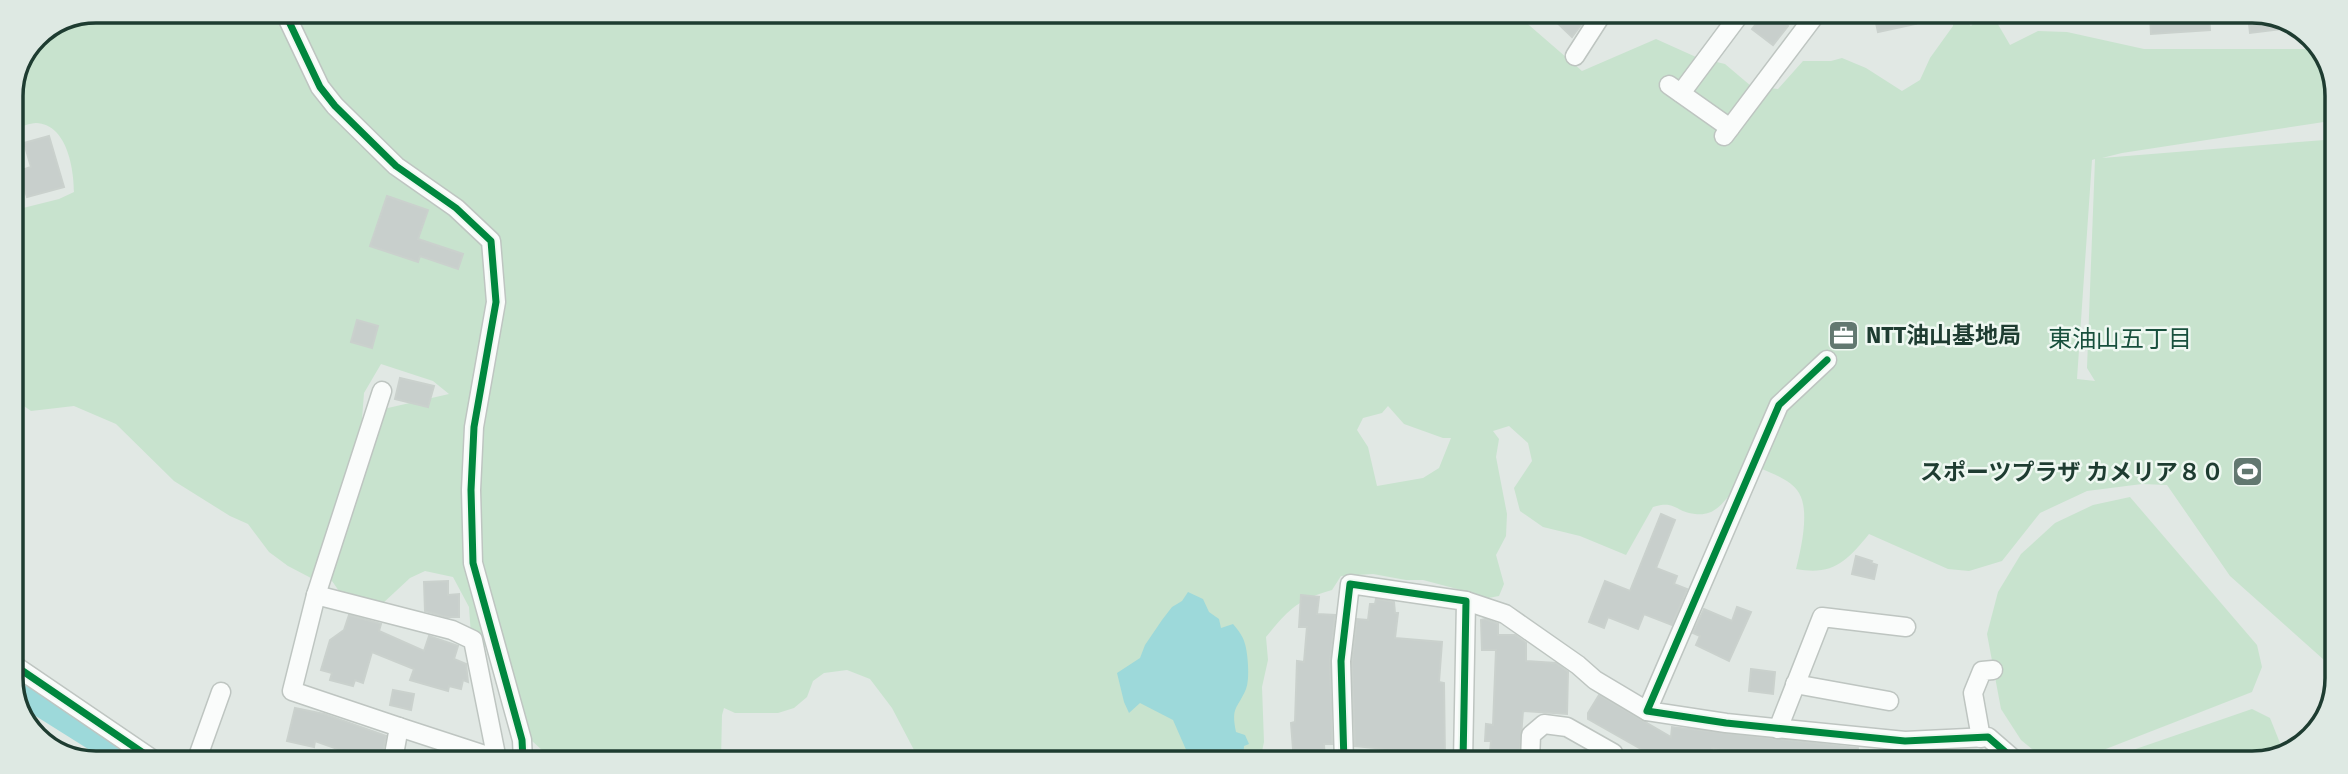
<svg xmlns="http://www.w3.org/2000/svg" width="2348" height="774" font-family="'Fira Sans','Noto Sans JP',sans-serif">
  <style>
    .green { fill: #c8e3ce; fill-rule: evenodd }
    .water { fill: #9dd9da }
    .lines { fill: none; stroke-linecap: round; stroke-linejoin: round }
    .river { stroke: #9dd9da; stroke-width: 33 }
    .building { fill: #c8cfcc; stroke: #cad1cd; stroke-width: 2 }
    .minor-casing { stroke: #bec5c1; stroke-width: 21 }
    .minor { stroke: #fafcfb; stroke-width: 18 }
    .cycleway-casing { stroke: #eff8f2; stroke-width: 11 }
    .cycleway { stroke: #00873e; stroke-width: 7 }
    .labels { text-anchor: middle; stroke-width: 5; stroke-linejoin: round; paint-order: stroke }
    .poi-label { font-size: 23px; font-weight: bold; fill: #1e3c31; stroke: #eff8f2; text-anchor: start }
    .neighbourhood-label { font-size: 24px; fill: #18503d; stroke: #eff8f2 }
    .rim { fill: none; stroke: #1e3c31; stroke-width: 3.5 }
  </style>
  <rect width="100%" height="100%" fill="#e1e8e4"/>
  <g class="green">
    <path d="M96 11 1515 13 1582 71 1656 39 1696 57 1725 64 1751 86 1778 89 1803 61H1831L1842 58 1866 68 1902 91 1920 80 1930 58 1953 26 1954 14H1959L1971 26 1977 19 1992 14 2010 45 2038 31 2067 32 2144 49H2322L2337 90V120L2122 153 2102 158 2337 139 2333 668 2230 576 2167 485 2142 484 2087 491 2040 513 2002 561 1969 571 1948 569 1869 534C1847 561 1833 576 1796 569 1801 549 1810 511 1799 493 1792 481 1774 474 1762 469 1755 474 1745 478 1739 484 1725 498 1718 517 1695 514 1675 512 1676 500 1653 507L1626 555 1580 536 1543 527 1520 511 1514 488 1532 461 1528 443 1509 426 1493 431 1499 439 1496 457 1507 514 1506 536 1496 555 1504 584 1499 596 1483 599 1461 590 1423 580H1406L1373 574 1341 576 1332 590C1297 600 1289 609 1266 637L1268 660 1262 687 1264 742 1260 761H924L914 750 892 708 870 679 847 670 824 673 813 681 807 697 794 708 778 713H735L724 708 722 715 721 760H553L532 741 524 709 510 677 497 655 471 635 469 607 453 577 425 571 410 578 382 604 341 594 323 568 311 578 288 566 269 552 248 524 230 516 174 481 116 424 74 406 31 411 11 397V211L59 199 74 192C74 169 67 124 36 123 30 123 21 127 14 128L11 126V90L36 35ZM2095 159 2087 368 2095 381 2077 379 2092 160ZM381 364 433 381 449 394 366 413 362 419 364 393ZM1388 406 1404 424 1443 438H1451L1439 468 1423 478 1377 486 1368 447 1357 430 1363 418 1382 413Z"/>
    <path d="M2130 497 2257 645 2262 667 2252 692 2070 763H2049L2021 740 2001 709 1987 634 1998 592 2021 554 2055 523 2093 505Z"/>
    <path d="M2252 709 2270 718 2284 753 2253 763H2095Z"/>
  </g>
  <path class="water" d="M1188 592 1203 599 1209 612 1219 619 1221 628 1233 624C1238 630 1243 636 1245 644 1248 654 1250 680 1246 689 1237 710 1231 706 1236 732L1245 735 1249 744 1244 746 1243 761H1191L1173 720 1140 703 1129 713 1124 702 1117 673 1140 658 1145 645 1162 620 1172 607 1182 601Z"/>
  <g class="lines">
    <path class="river" d="M11 681 135 759"/>
  </g>
  <g class="building">
    <path d="M1547 13H1548L1589 14 1572 37Z"/>
    <path d="M1764 14H1771L1788 26 1773 45 1752 29Z"/>
    <path d="M1874 14H1900L1915 24 1878 32Z"/>
    <path d="M2150 15H2209L2210 30 2151 34Z"/>
    <path d="M2248 15H2279L2297 27 2250 33Z"/>
    <path d="M49 136 64 187 27 197 19 171 31 167 24 143Z"/>
    <path d="M387 196 428 210 418 239 463 254 458 269 420 256 418 262 370 246Z"/>
    <path d="M357 320 378 326 372 348 351 342Z"/>
    <path d="M400 378 434 386 428 407 395 399Z"/>
    <path d="M1661 514 1675 520 1656 568 1677 576 1674 584 1687 589 1672 625 1644 614 1638 629 1608 617 1604 628 1589 622 1605 581 1630 591Z"/>
    <path d="M1856 556 1872 561 1871 563 1877 565 1874 579 1852 574Z"/>
    <path d="M448 581V595L459 594V617H447L425 611 424 582Z"/>
    <path d="M1301 595 1319 597 1317 614 1335 615 1330 661 1332 744H1324L1325 762H1294L1291 723 1295 722 1297 661 1304 662 1307 627H1299Z"/>
    <path d="M1376 599 1394 602 1395 613H1398L1395 638 1442 642 1439 682 1444 683 1445 760 1396 762V750L1355 746 1352 662 1357 619 1368 620 1370 604H1375Z"/>
    <path d="M1737 607 1751 612 1729 661 1696 645 1700 636 1693 633 1704 609 1732 621Z"/>
    <path d="M349 615 381 624 379 631 424 651 429 636 458 646 454 659 466 664 468 682 463 680 461 689 449 686 448 691 410 680 414 669 372 652 363 683 355 680 353 686 330 680 332 673 321 670 330 640 344 630Z"/>
    <path d="M1485 619 1498 624V635H1515L1526 643V661L1556 663 1568 672 1567 714 1523 711 1519 762H1489L1491 741H1485L1486 724 1493 725 1496 650H1482L1481 620Z"/>
    <path d="M1751 669 1775 672 1773 694 1749 691Z"/>
    <path d="M393 690 414 694 411 710 390 705Z"/>
    <path d="M1599 695 1671 737 1672 727 1858 748 1855 763H1810L1712 748 1711 757 1695 755 1694 762H1664L1588 719V713Z"/>
    <path d="M295 708 324 714 386 736 381 760 347 750 346 752 315 741 314 747 287 741Z"/>
  </g>
  <g class="lines">
    <defs>
      <g id="minor">
        <path d="M284 11 320 87 335 106 396 166 456 208 491 241 496 302 474 427 471 490 473 563 522 740 523 760"/>
        <path d="M1575 56 1602 14"/>
        <path d="M1669 85 1730 128"/>
        <path d="M1681 93 1740 14"/>
        <path d="M1724 136 1816 14"/>
        <path d="M1827 360 1779 405 1647 711 1726 723 1905 741 1988 737 2018 763"/>
        <path d="M382 391 316 595 292 691 399 727 393 760"/>
        <path d="M316 595 452 630 473 640 497 760"/>
        <path d="M1466 601 1505 614 1578 665 1595 680 1647 711"/>
        <path d="M11 663 152 759"/>
        <path d="M1795 684 1889 701"/>
        <path d="M399 727 497 759"/>
        <path d="M1778 729 1822 617 1906 627"/>
        <path d="M1981 738 1973 693 1982 671 1993 670"/>
        <path d="M197 759 221 692"/>
        <path d="M1344 762 1341 661 1350 584 1466 601 1463 762"/>
        <path d="M1530 762 1531 735 1544 724 1567 727 1613 753 1612 762"/>
      </g>
    </defs>
    <use href="#minor" class="minor-casing"/>
    <use href="#minor" class="minor"/>
    <defs>
      <g id="cycleway">
        <path d="M284 11 320 87 335 106 396 166 456 208 491 241 496 302 474 427 471 490 473 563 522 740 523 760"/>
        <path d="M1827 360 1779 405 1647 711 1726 723 1905 741 1988 737 2018 763"/>
        <path d="M11 663 152 759"/>
        <path d="M1344 762 1341 661 1350 584 1466 601 1463 762"/>
      </g>
    </defs>
    <use href="#cycleway" class="cycleway-casing"/>
    <use href="#cycleway" class="cycleway"/>
  </g>
  <defs>
    <symbol id="office-square" viewBox="-11 -11 22 22"><rect x="-9" y="-9" width="18" height="18" rx="4" fill="#627870" stroke="#eff8f2"/><path d="M-6-3h4V-5.5h4V-3h4V5H-6ZM-1-4.5V-3h2v-1.5ZM-6 0V1H6V0Z" fill="#fff"/></symbol>
    <symbol id="stadium-square" viewBox="-11 -11 22 22"><rect x="-9" y="-9" width="18" height="18" rx="4" fill="#627870" stroke="#eff8f2"/><path d="M0-5a6.5 5 0 1 0 0 10a6.5 5 0 1 0 0-10ZM-3.5-1.8h7v3.6h-7Z" fill="#fff"/></symbol>
  </defs>
  <g fill-rule="evenodd">
    <use href="#office-square" x="1826" y="318" width="35" height="35"/>
    <use href="#stadium-square" x="2230" y="454" width="35" height="35"/>
  </g>
  <g class="labels">
    <g class="poi-label">
      <text x="1866" y="343">NTT油山基地局</text>
      <text x="2224" y="480" text-anchor="end">スポーツプラザ カメリア８０</text>
    </g>
    <g class="neighbourhood-label">
      <text x="2120" y="347">東油山五丁目</text>
    </g>
  </g>
  <path d="M0 0H2348V774H0ZM96 23H2252A73 73 0 0 1 2325 96V678A73 73 0 0 1 2252 751H96A73 73 0 0 1 23 678V96A73 73 0 0 1 96 23Z" fill="#dee9e3" fill-rule="evenodd"/>
  <path class="rim" d="M96 23H2252A73 73 0 0 1 2325 96V678A73 73 0 0 1 2252 751H96A73 73 0 0 1 23 678V96A73 73 0 0 1 96 23Z"/>
</svg>
